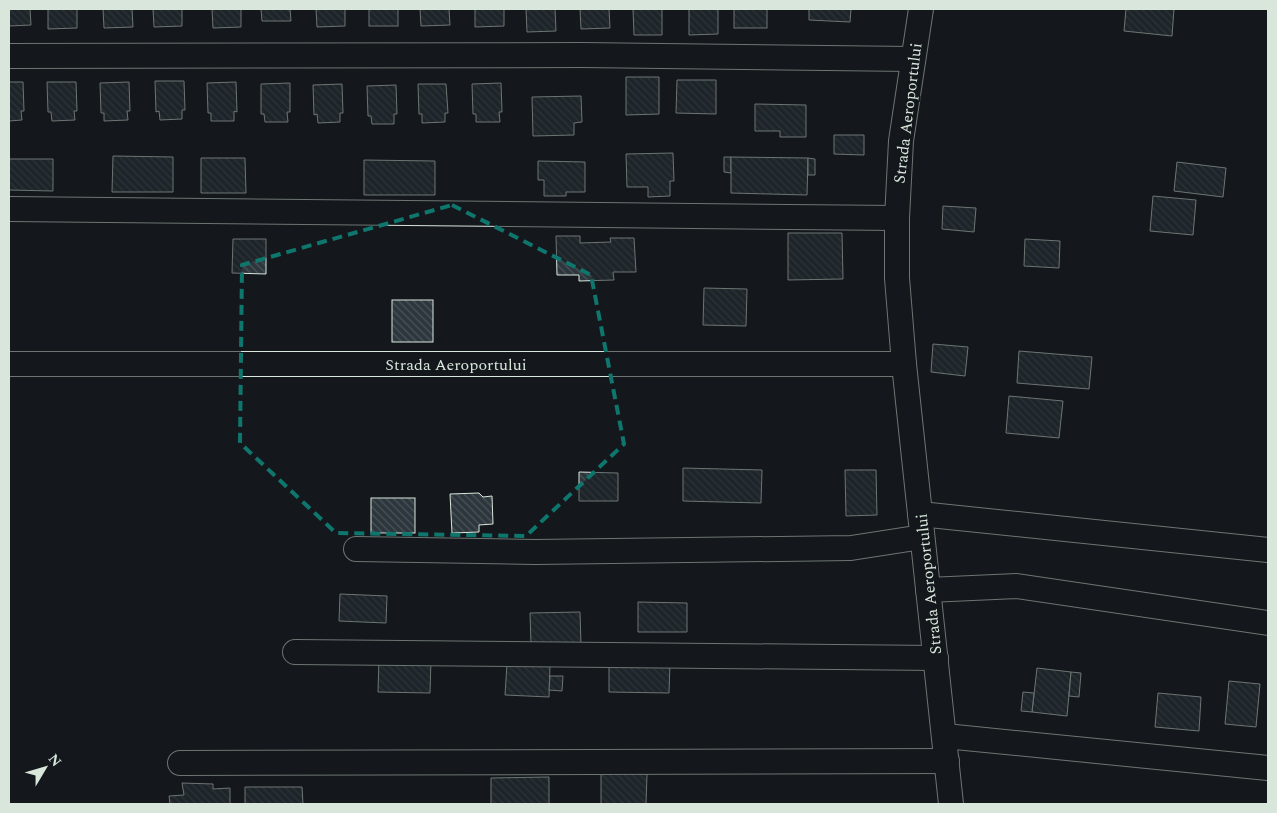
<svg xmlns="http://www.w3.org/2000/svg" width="1277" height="813" font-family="Spectral,serif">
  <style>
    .building { fill: url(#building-back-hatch); stroke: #d8e6dc }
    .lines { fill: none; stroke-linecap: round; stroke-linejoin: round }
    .minor-casing { stroke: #d8e6dc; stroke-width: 26 }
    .minor { stroke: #14181c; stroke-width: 24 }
    .marked { fill: none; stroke: #0f766e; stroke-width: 4; stroke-dasharray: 10 6; stroke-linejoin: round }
    .labels { text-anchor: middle; stroke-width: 4; stroke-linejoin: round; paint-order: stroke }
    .street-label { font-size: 16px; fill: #d8e6dc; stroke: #14181c }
  </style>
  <defs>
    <pattern id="building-back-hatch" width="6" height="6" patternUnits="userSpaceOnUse" patternTransform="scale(1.25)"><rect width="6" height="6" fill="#2c363c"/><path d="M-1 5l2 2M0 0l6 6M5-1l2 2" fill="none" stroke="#4a5358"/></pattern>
  </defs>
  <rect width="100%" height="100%" fill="#14181c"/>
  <g class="building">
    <path d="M9 9H30L31 25 9 26Z"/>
    <path d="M48 9H77V28L48 29Z"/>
    <path d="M103 9H132L133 27 104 28Z"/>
    <path d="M153 9H182V26L154 27Z"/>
    <path d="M212 9H241V27L213 28Z"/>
    <path d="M261 9H290L291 21H262Z"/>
    <path d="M316 9H345V26L317 27Z"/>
    <rect x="369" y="9" width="29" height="17"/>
    <path d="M420 9H449L450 25 421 26Z"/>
    <path d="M475 9H504V26L475 27Z"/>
    <path d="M526 9H555L556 31 527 32Z"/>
    <path d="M580 9H609L610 28 581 29Z"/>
    <path d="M633 9H662V35H634Z"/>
    <path d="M689 9H718V34L689 35Z"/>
    <rect x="734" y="9" width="33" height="19"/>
    <path d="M809 9H851L850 22 809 20Z"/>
    <path d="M1126 9H1174L1172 36 1124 31Z"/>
    <path d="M626 77H659V114L626 115Z"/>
    <path d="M677 80H716V114L676 113Z"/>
    <path d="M155 81H184L185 110H182V119L160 120 159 111 156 112Z"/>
    <path d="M9 82H23L24 111H21L22 120 9 121Z"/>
    <path d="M47 82H76L77 111H74L75 120 52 121 51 112H48Z"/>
    <path d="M129 82 130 111H127L128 120 104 121V113H101L100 83Z"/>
    <path d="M236 82 237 112 234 111V121H211V113H208L207 83Z"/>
    <path d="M290 83V112H287L288 122H265L264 114H261V84Z"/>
    <path d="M501 83 502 112H499L500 122H476V114H473L472 84Z"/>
    <path d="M342 84 343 113H340V122L318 123 317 114 314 115 313 85Z"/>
    <path d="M418 84H446L448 113H445V122L422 123V114H419Z"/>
    <path d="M396 85 397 114H394V124H372L371 116H368L367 86Z"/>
    <path d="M581 96 582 122 574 123V135L533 136 532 97Z"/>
    <path d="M755 104 806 105V137H780V131H755Z"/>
    <path d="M834 135H864V155L834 154Z"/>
    <path d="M673 153 674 181H670V196L648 197V187H627L626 154Z"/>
    <path d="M113 156 173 157V192H112Z"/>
    <path d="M724 157H731V173L724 172Z"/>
    <path d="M731 157 808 158 807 195 731 193Z"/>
    <path d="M201 158H245L246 193H201Z"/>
    <path d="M808 158 815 159V175H808Z"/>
    <path d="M9 159H53V191L9 190Z"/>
    <path d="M364 160 435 161V195H364Z"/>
    <path d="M538 161 585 162V192H566V196H544V180H538Z"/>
    <path d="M1177 162 1226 168 1223 197 1174 191Z"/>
    <path d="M1153 196 1196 200 1193 235 1150 231Z"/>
    <path d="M943 206 976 208 974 232 942 229Z"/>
    <path d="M788 233H842L843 279 788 280Z"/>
    <path d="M556 236H580V243L611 242 610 238H634L636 272H613L614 280 579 281V275H557Z"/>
    <path d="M233 239H266V274L232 273Z"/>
    <path d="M1025 239 1060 241 1059 268 1024 266Z"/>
    <path d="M704 288 747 289 746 326 703 325Z"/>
    <rect x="392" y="300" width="41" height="42"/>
    <path d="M933 344 968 347 965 376 931 372Z"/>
    <path d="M1019 351 1092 357 1089 389 1017 383Z"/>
    <path d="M1009 396 1063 401 1059 438 1006 433Z"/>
    <path d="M683 468 762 470 761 503 683 501Z"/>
    <path d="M845 470H876L877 515 846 516Z"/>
    <path d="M579 472 618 473V501H579Z"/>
    <path d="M479 493 483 497 492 496 493 524 479 525V532L452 533 450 494Z"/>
    <rect x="371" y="498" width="44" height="35"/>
    <path d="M340 594 387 596 386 623 339 621Z"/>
    <path d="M638 602 687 603V632H638Z"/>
    <path d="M580 612 581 645H531L530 613Z"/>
    <path d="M379 658 431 659 430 693 378 692Z"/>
    <path d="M609 662 670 663 669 693 609 692Z"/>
    <path d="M507 664 550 666 549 697 505 695Z"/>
    <path d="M1037 668 1071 672 1067 716 1032 712Z"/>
    <path d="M1071 672 1081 673 1079 697 1069 696Z"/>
    <path d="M550 676H563L562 691 549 690Z"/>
    <path d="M1229 681 1260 684 1256 727 1225 724Z"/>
    <path d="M1023 692 1034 693 1032 712 1021 711Z"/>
    <path d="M1158 693 1201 697 1199 731 1155 727Z"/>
    <path d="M601 773 647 774 646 804H601Z"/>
    <path d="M549 777V804H491V778Z"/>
    <path d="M182 783 213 784V789L230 788V804H170L169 796 184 795Z"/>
    <path d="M245 787H302L303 804H245Z"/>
  </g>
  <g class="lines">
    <defs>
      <g id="minor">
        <path d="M921 9 901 141 897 218V278L904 364 951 804"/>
        <path d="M9 56 582 55 912 59"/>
        <path d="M9 209 897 218"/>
        <path d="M9 364H904"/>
        <path d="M920 514 1268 550"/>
        <path d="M356 549 535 552 851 548 922 537"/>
        <path d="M928 590 1017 586 1268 623"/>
        <path d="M295 652 936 658"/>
        <path d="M945 736 1268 768"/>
        <path d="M180 763 947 761"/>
      </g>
    </defs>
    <use href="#minor" class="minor-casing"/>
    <use href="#minor" class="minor"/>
  </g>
  <path d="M0 0H1277V813H0ZM452 205 591 275 624 444 526 536 336 533 240 443 242 265Z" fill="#14181c" fill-opacity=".55" fill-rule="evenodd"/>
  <path class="marked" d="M452 205 591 275 624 444 526 536 336 533 240 443 242 265Z"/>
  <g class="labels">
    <g class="street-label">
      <text transform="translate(907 113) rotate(-83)" y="6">Strada Aeroportului</text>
      <text x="456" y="370">Strada Aeroportului</text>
      <text transform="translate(928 584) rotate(-96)" y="6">Strada Aeroportului</text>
    </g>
  </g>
  <rect width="1277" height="813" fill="none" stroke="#d8e6dc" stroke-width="20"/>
  <g transform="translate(45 768) rotate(52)" stroke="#14181c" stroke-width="4" paint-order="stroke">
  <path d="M0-4L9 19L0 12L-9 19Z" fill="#d8e6dc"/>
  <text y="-8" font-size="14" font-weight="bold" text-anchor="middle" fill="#d8e6dc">N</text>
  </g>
</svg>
